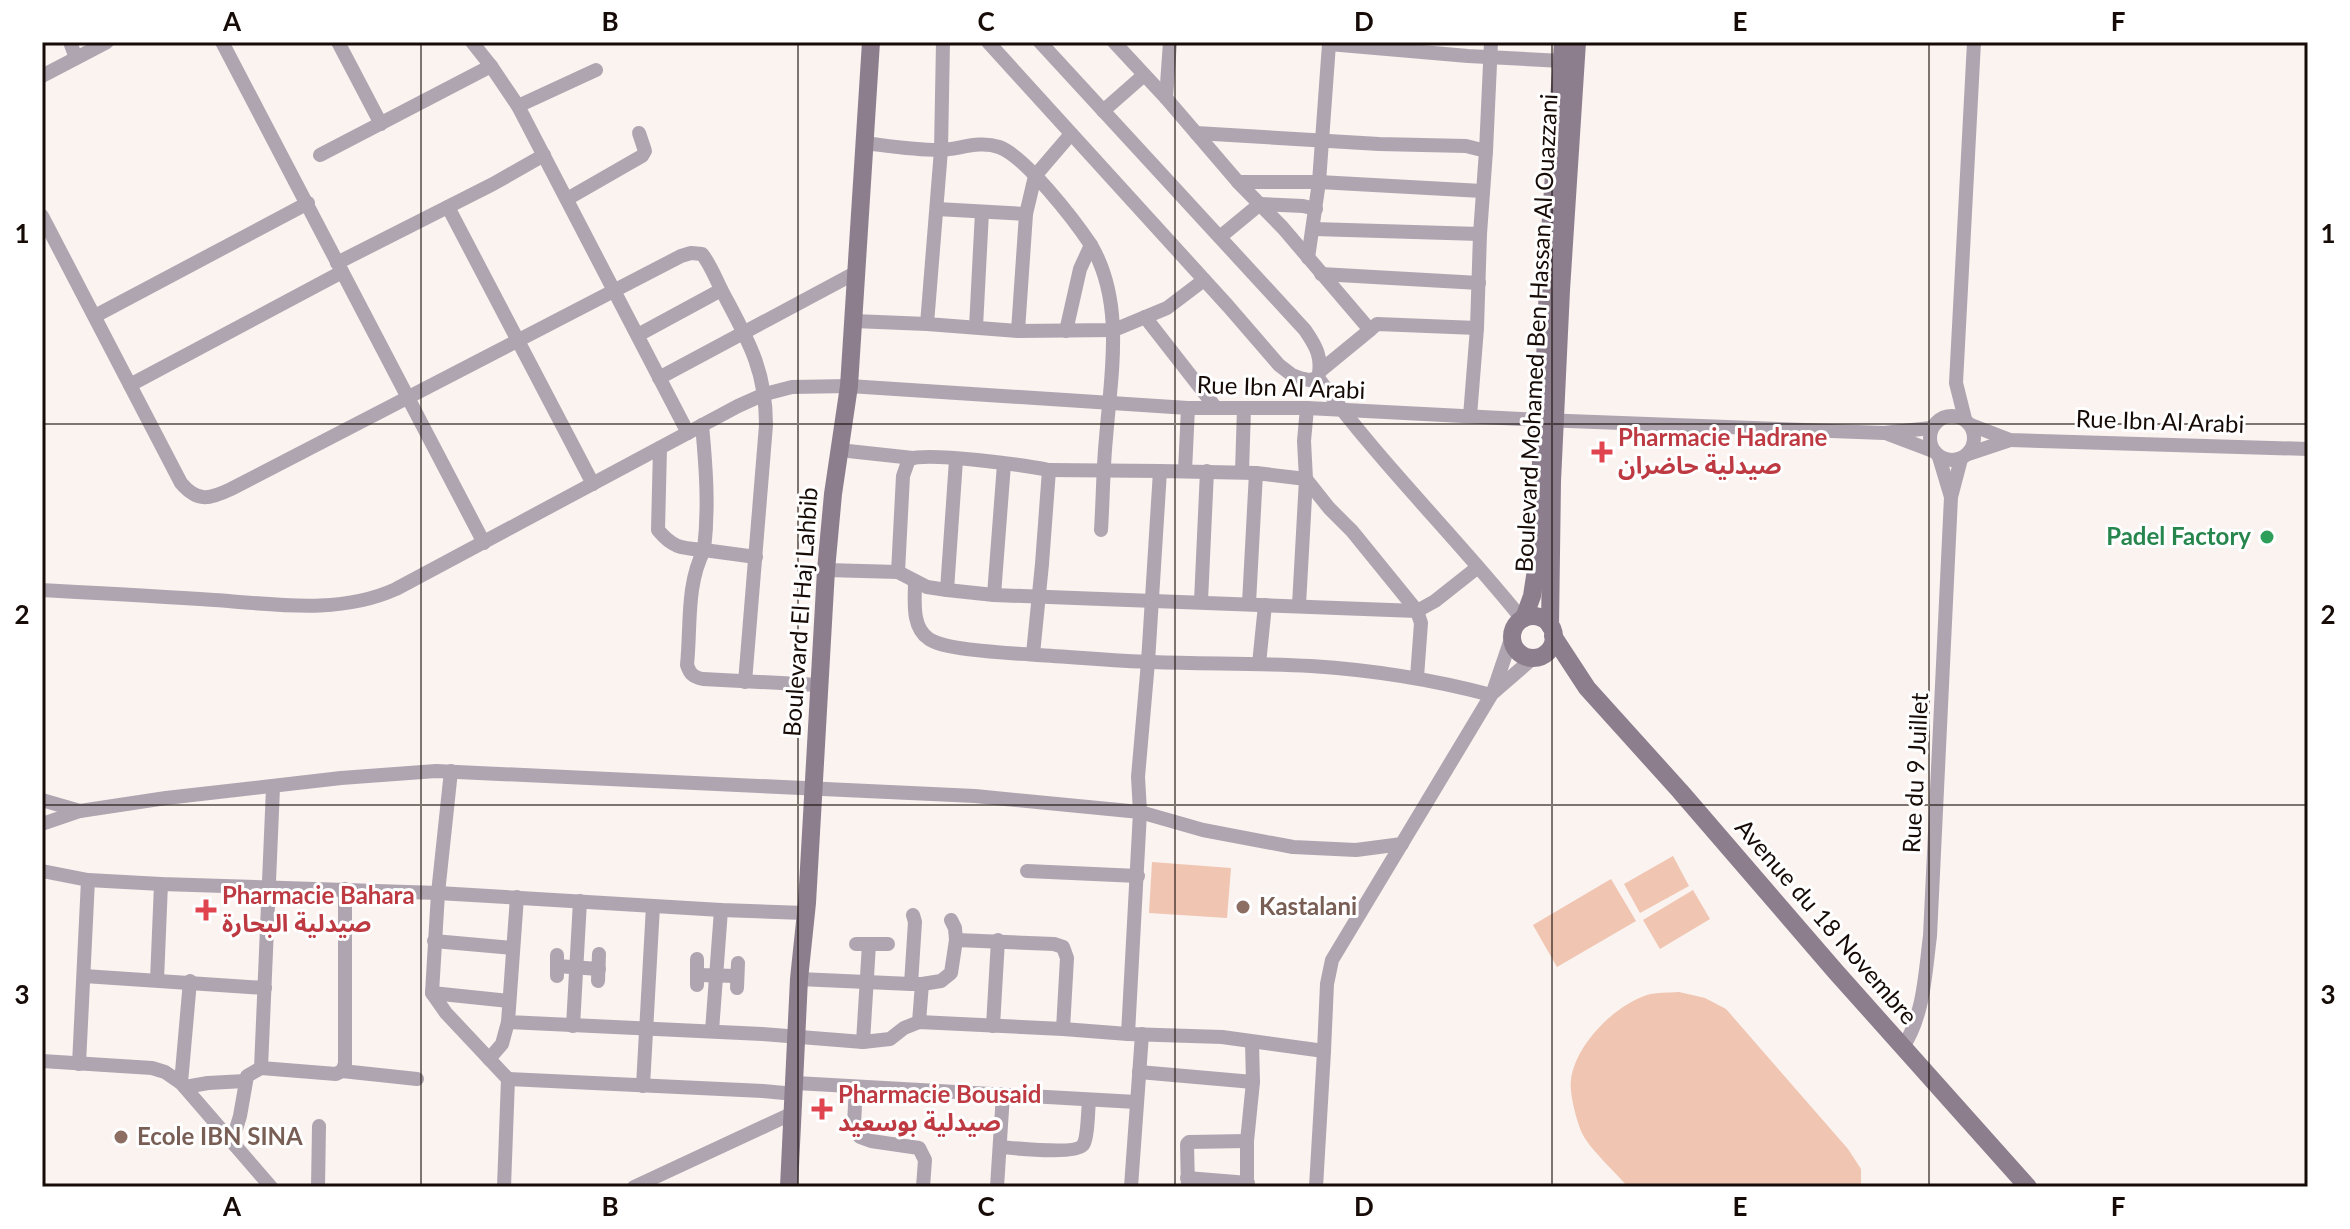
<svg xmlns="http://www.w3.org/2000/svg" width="2350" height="1229" font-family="Lato,'Noto Sans Arabic',sans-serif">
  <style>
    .green { fill: #f0c5b1 }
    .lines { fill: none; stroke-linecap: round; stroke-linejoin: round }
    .street { stroke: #afa5b0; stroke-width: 14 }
    .secondary { stroke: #8d7e8e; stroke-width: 18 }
    .grid { fill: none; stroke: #160b06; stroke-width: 2; stroke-opacity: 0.55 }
    .health-dot { fill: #e0444e; stroke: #fff; stroke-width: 3 }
    .leisure-dot { fill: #2e9e5b; stroke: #fff; stroke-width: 3 }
    .education-dot { fill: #8d6e63; stroke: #fff; stroke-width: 3 }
    .labels { text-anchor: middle; stroke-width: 6; stroke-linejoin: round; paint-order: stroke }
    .street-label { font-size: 24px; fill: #160b06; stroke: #fff }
    .health-label { font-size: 24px; font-weight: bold; fill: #be3a42; stroke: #fff; text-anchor: start }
    .leisure-label { font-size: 24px; font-weight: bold; fill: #27864d; stroke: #fff; text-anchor: end }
    .education-label { font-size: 24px; font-weight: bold; fill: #785e54; stroke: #fff; text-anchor: start }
    .neatline { fill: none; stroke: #160b06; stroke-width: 3 }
    .grid-label { font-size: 26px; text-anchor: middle; font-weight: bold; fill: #160b06 }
  </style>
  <rect width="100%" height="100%" fill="#faf3f0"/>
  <g class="green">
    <path d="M1673 856 1689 886 1640 913 1624 884Z"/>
    <path d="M1152 862 1231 868 1227 918 1149 913Z"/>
    <path d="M1611 879 1636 921 1557 967 1533 925Z"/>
    <path d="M1693 890 1710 919 1660 949 1643 920Z"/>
    <path d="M1679 992 1705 998 1726 1009 1848 1149 1861 1169V1187H1628C1616 1173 1591 1150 1583 1135 1577 1123 1569 1093 1571 1080 1575 1045 1615 1005 1647 995 1657 992 1669 993 1679 992Z"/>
  </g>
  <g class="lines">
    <g class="street">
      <path d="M70 42 76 58"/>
      <path d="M222 42 484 543"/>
      <path d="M338 42 381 124"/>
      <path d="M472 42 491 66 518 106 688 433"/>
      <path d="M943 42 941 150 927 324 1018 331 1114 330 1167 308 1204 280"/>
      <path d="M988 42 1228 306 1279 365 1292 375 1300 378 1309 380 1318 378"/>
      <path d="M1040 42 1305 330C1316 346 1323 358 1318 378 1380 463 1456 537 1522 619"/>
      <path d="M1114 42 1166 98 1238 182 1283 228 1370 330 1377 324 1477 328"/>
      <path d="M1329 42V44L1468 56 1562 61"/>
      <path d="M42 76 107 42"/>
      <path d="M1166 98 1170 42"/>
      <path d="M518 106 596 70"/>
      <path d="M1103 111 1144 75"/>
      <path d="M1196 133 1379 144 1466 146 1486 151 1480 234 1477 328 1470 416"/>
      <path d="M864 143C889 146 914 150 938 150 958 150 978 140 999 147 1025 156 1075 221 1091 245L1080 269 1066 331"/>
      <path d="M1486 151 1491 42"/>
      <path d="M320 155 491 66"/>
      <path d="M1238 182H1319L1482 191"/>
      <path d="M567 199 642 156 645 151 639 133"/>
      <path d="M448 207 593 484"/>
      <path d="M937 209 1026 214 1018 331"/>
      <path d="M1026 214 1035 176 1071 134"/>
      <path d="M42 216 181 483C198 503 210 499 231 489L681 256 691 253 702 254C711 265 716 280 723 293 748 340 766 370 766 425L745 682"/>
      <path d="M1314 229 1480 234"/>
      <path d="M1220 237 1260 204 1303 206 1316 209"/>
      <path d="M1091 245C1125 303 1111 374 1106 438 1103 468 1103 499 1101 530"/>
      <path d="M1308 258 1319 182 1329 44"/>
      <path d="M337 263 493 184 544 155"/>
      <path d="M1321 274 1479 283"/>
      <path d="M95 316 308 203"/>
      <path d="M1145 317 1216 408"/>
      <path d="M854 321 927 324"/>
      <path d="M976 327 982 212"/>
      <path d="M638 335 721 290"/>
      <path d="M1320 371 1370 330"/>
      <path d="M659 378 857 272"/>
      <path d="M130 385 342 272"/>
      <circle cx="1952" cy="438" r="22"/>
      <path d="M1965 419 1956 383 1974 42"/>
      <path d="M1971 425 2010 440 2308 449"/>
      <path d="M1888 434 1933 451"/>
      <path d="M660 448 658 530C673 548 681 548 704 550 709 508 706 467 702 425"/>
      <path d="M839 450 913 458"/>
      <path d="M1968 454 2010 440"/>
      <path d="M1939 457 1951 497"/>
      <path d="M956 460 947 590 994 595 1417 611 1435 601 1478 567"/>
      <path d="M1049 470 1160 471"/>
      <path d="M1185 471 1188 408"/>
      <path d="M1242 472 1244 408"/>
      <path d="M756 557 704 550C686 585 691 626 687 665 690 674 693 677 703 679L819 685"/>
      <path d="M826 570 898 572 927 587 947 590"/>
      <path d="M898 572 903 476 909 459C930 452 1023 465 1049 470L1042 564 1033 654"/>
      <path d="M915 582C915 600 911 627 929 639 946 651 1014 653 1037 655 1075 657 1114 661 1152 662 1205 664 1258 663 1311 666 1373 670 1431 679 1491 695"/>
      <path d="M42 590C99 593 157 596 214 600 274 604 339 615 396 589L738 406 765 394 792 387 849 386 1188 408H1307L1542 420 1884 433 1931 428"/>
      <path d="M994 595 1004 464"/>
      <path d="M1201 601 1207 471"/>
      <path d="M1249 603 1256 473"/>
      <path d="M1299 605 1306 479 1304 441 1307 408"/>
      <path d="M1259 664 1265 605"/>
      <path d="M1494 692 1533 658"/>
      <path d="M451 771 438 893 432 993 446 1013 508 1079 504 1187"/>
      <path d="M42 800 80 811"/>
      <path d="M42 824 80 811 166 798 341 778 436 771 975 796 1140 812 1203 830 1293 847 1356 850 1402 844"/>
      <path d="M42 871 88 880 161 884 438 893 721 910 805 913"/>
      <path d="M1027 871 1138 876"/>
      <path d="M517 897 508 1022 762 1034 863 1042 890 1039 904 1028 919 1022 1063 1029 1128 1034 1222 1037 1324 1051 1327 984 1332 960 1493 692 1512 636"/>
      <path d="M913 915 915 922 911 984H922L919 1022"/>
      <path d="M951 920 955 928 956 940 1054 944 1063 947 1067 958 1063 1029"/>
      <path d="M434 941 513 948"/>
      <path d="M856 944H888"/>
      <path d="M557 966 599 969"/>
      <path d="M697 975 737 976"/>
      <path d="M84 976 265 988"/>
      <path d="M557 976V955"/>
      <path d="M799 979 911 984"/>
      <path d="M157 980 161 884"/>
      <path d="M598 981 599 954"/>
      <path d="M922 984 941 981 951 973 956 940"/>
      <path d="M697 985V959"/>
      <path d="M737 988 738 963"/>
      <path d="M432 993 509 1001"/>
      <path d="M573 1026 580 901"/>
      <path d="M993 1026 998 940"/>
      <path d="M712 1031 721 910"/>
      <path d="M1128 1034 1140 812 1138 777 1148 662 1160 471 1256 473 1306 479 1329 508 1352 531 1417 611 1421 623 1417 677"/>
      <path d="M863 1042 869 944"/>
      <path d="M1903 1047C1924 1015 1925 974 1930 936L1951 497 1961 459"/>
      <path d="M489 1059 502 1044 508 1022"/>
      <path d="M42 1061 152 1068 165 1072 181 1083 271 1187"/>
      <path d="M79 1064 88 880"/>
      <path d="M261 1068 336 1074 342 1071 345 1064V889"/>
      <path d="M342 1071 417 1079"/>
      <path d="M1139 1072 1253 1082"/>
      <path d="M508 1079 763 1091 795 1094"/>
      <path d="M181 1083 190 981"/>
      <path d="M796 1083 1136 1102"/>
      <path d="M643 1086 653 906"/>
      <path d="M185 1087 208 1083 245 1081"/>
      <path d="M856 1087 854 1124 860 1137 871 1141 919 1148 925 1160 923 1187"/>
      <path d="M232 1142 240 1116 247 1076 261 1068 273 788"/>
      <path d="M1000 1147C1014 1148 1075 1155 1083 1145 1088 1138 1088 1109 1089 1100"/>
      <path d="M1187 1178 1248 1183"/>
      <path d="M318 1187 319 1126"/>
      <path d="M634 1187 793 1113"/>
      <path d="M997 1187 1003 1094"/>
      <path d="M1131 1187 1142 1034"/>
      <path d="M1188 1187 1187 1144 1189 1142 1247 1141"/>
      <path d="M1247 1187V1141L1253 1082 1252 1042"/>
      <path d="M1316 1187 1324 1051"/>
    </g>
    <g class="secondary">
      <circle cx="1533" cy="637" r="21"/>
      <path d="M1524 618 1532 596 1537 563 1550 233 1563 42"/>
      <path d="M1550 626 1552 481 1561 290 1577 42"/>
      <path d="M1553 636 1587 688 1680 791 1836 972 2028 1187"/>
      <path d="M789 1187 799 979 807 903 826 570 833 494 849 386 871 42"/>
    </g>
  </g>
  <path class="grid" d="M421 42V1187M798 42V1187M1175 42V1187M1552 42V1187M1929 42V1187M42 424H2308M42 805H2308"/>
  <g class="health-dot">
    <path d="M1598 440h8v8h8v8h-8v8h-8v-8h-8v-8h8z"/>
    <path d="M202 898h8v8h8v8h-8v8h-8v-8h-8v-8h8z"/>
    <path d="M818 1097h8v8h8v8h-8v8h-8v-8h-8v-8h8z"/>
  </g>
  <circle class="leisure-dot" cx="2267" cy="537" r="8"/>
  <g class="education-dot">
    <circle cx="1243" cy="907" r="8"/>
    <circle cx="121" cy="1137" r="8"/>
  </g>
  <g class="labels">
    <g class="street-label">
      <text transform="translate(1537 333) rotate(-87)" y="8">Boulevard Mohamed Ben Hassan Al Ouazzani</text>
      <text transform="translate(1281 388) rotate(2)" y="8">Rue Ibn Al Arabi</text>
      <text transform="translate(2160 422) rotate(2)" y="8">Rue Ibn Al Arabi</text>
      <text transform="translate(801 612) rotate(-86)" y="8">Boulevard El Haj Lahbib</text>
      <text transform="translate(1916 773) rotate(-87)" y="8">Rue du 9 Juillet</text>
      <text transform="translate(1826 922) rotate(49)" y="8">Avenue du 18 Novembre</text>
    </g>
    <g class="health-label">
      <text x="1618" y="446">Pharmacie Hadrane<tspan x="1618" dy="28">صيدلية حاضران</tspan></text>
      <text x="222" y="904">Pharmacie Bahara<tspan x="222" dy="28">صيدلية البحارة</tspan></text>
      <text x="838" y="1103">Pharmacie Bousaid<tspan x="838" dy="28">صيدلية بوسعيد</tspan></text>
    </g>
    <g class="leisure-label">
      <text x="2251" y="545">Padel Factory</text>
    </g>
    <g class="education-label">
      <text x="1259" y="915">Kastalani</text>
      <text x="137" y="1145">Ecole IBN SINA</text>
    </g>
  </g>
  <rect width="2350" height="1229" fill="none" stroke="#ffffff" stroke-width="88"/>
  <rect x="44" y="44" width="2262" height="1141" class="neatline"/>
  <g class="grid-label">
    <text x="232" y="31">A</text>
    <text x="610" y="31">B</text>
    <text x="986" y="31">C</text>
    <text x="1364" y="31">D</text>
    <text x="1740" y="31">E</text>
    <text x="2118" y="31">F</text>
    <text x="22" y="243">1</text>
    <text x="2328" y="243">1</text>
    <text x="22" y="624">2</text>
    <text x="2328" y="624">2</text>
    <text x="22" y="1004">3</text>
    <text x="2328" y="1004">3</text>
    <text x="232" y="1216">A</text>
    <text x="610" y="1216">B</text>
    <text x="986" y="1216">C</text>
    <text x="1364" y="1216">D</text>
    <text x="1740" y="1216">E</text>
    <text x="2118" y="1216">F</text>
  </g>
</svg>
